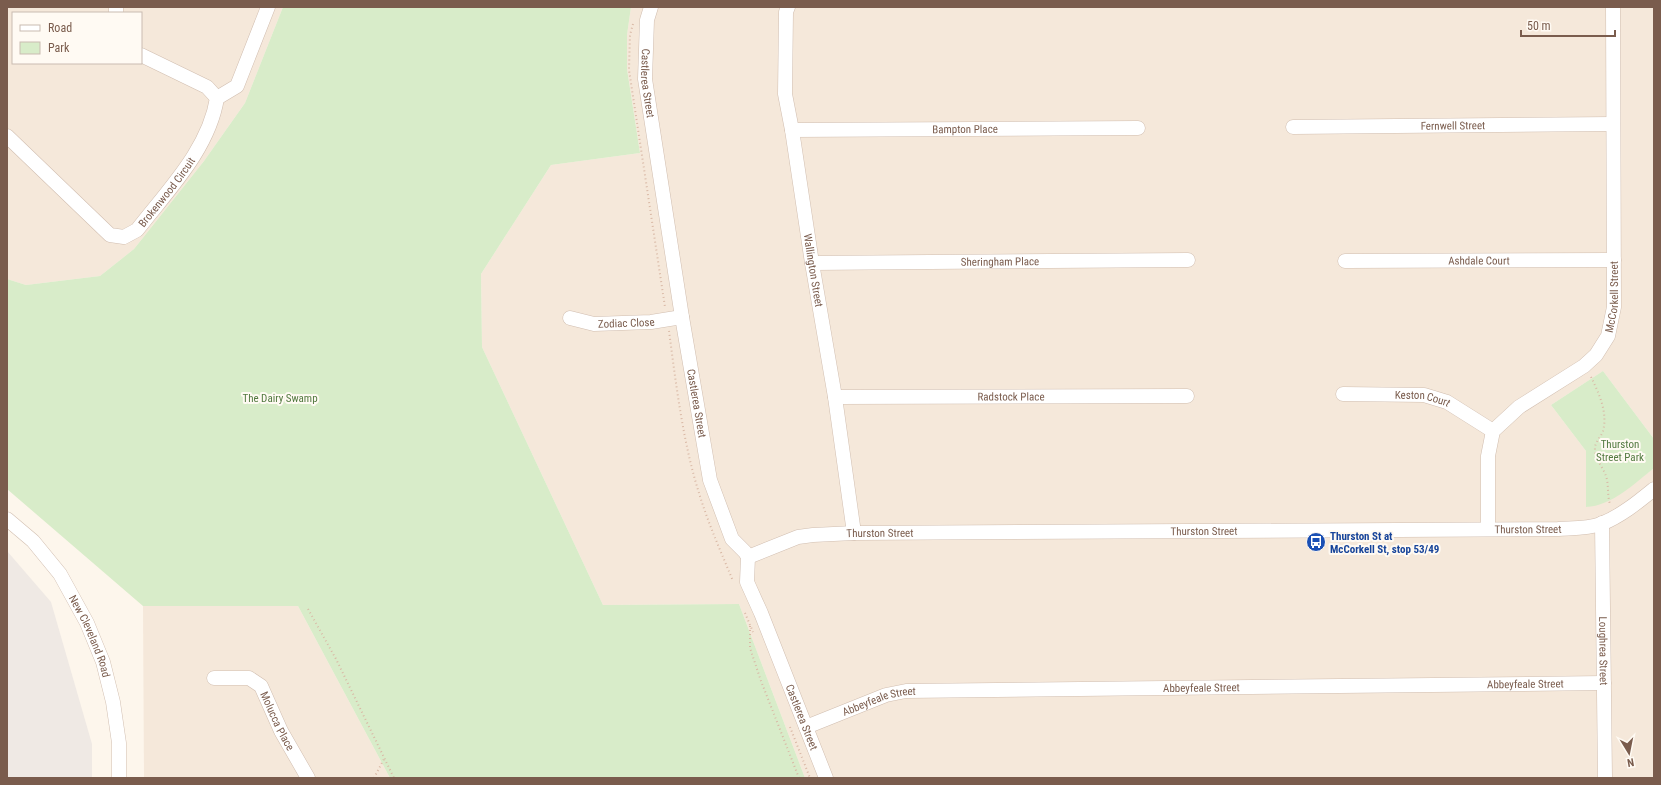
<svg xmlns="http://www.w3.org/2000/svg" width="1661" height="785" font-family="'Roboto Condensed',sans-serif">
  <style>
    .residential { fill: #f5e8da; fill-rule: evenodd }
    .industrial { fill: #efe9e4 }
    .green { fill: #d8ecc9 }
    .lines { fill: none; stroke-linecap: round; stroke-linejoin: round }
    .minor-casing { stroke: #d1beb0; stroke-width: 15 }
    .path { stroke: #d9b8a5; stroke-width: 2; stroke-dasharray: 1 3; stroke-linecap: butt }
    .minor { stroke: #fff; stroke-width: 14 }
    .labels { text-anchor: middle; stroke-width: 4; stroke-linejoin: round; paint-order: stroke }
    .street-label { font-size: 11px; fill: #7a5c4d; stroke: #fffaf3 }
    .park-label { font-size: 11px; fill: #537a41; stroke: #fffaf3 }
    .transit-label { font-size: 11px; font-weight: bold; fill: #164399; stroke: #fffaf3; text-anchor: start }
  </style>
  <rect width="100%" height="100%" fill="#fdf6ec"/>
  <g class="residential">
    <path d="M7 7H283L245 103 204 161 134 249 100 276 26 285 7 279ZM13 13H141V63H13Z"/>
    <path d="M631 7H1654V439L1603 371 1551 405 1586 451V507L1621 493 1654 468V778H805L739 604 603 605 482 347 481 274 551 165 640 153 627 69V35Z"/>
    <path d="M143 606H298L390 778H144Z"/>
  </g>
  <path class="industrial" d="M7 551 51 602 92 744V778H7Z"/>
  <g class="green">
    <path d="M283 7H631L627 35V69L640 153 551 165 481 274 482 347 603 605 739 604 805 778H390L298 606H143L7 489V279L26 285 100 276 134 249 204 161 245 103Z"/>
    <path d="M1603 371 1654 439V468C1635 483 1612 506 1586 507V451L1551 405Z"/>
  </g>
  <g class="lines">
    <defs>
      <g id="minor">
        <path id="s1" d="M651 7 647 20 645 79 682 317 710 480 732 539 745 552 748 557 747 582 761 613 826 778"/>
        <path id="s2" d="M788 7 786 12 785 94 792 130 812 263 835 397 854 533"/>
        <path d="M116 13V7"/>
        <path d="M217 98 237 86 268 7"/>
        <path id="s3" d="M1293 127 1613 124"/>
        <path id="s4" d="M792 130 1138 128"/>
        <path id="s5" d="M7 136 110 235 124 237 137 230C168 190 209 149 217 98L207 87 141 55"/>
        <path id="s6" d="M1345 261 1614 260"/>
        <path id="s7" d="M812 263 1188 260"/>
        <path id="s8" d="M570 318 594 324 651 322 682 317"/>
        <path id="s9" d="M1343 394 1424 395 1447 402 1493 431"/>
        <path id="s10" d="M835 397 1187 396"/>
        <path id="s11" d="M7 519 33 541 60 574 87 623 103 662 113 702 119 743V778"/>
        <path id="s12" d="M1602 523 1605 778"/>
        <path id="s13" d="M1488 529V456L1493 431 1519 407 1584 366 1596 355 1608 336 1614 307 1613 7"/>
        <path id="s14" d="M748 557 798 537 813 535 854 533 1558 529C1572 528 1587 529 1601 524 1621 516 1638 502 1654 489"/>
        <path id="s15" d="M214 678H249L261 686 281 731 308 778"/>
        <path id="s16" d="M806 727 886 695 906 691 1604 683"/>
      </g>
    </defs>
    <use href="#minor" class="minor-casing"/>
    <g class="path">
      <path d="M633 24 630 35 629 70 665 307"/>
      <path d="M669 331C676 384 683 443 699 493 708 523 721 552 733 581"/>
      <path d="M1591 377C1599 393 1608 413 1603 431 1601 437 1596 441 1595 447 1594 458 1603 467 1606 476 1609 485 1607 495 1610 504"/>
      <path d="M308 609 336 659 394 778"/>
      <path d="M745 613 753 632"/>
      <path d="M750 626V648L761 681 799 778"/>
      <path d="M790 727 810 778"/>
      <path d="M374 778 384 759"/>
    </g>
    <use href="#minor" class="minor"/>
  </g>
  <defs>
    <symbol id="bus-disc" viewBox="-11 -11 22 22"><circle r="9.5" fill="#1a4fb4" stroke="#fffaf3"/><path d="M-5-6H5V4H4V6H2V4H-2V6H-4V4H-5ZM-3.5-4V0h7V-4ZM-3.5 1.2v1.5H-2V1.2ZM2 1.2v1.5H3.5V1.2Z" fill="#fff"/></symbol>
  </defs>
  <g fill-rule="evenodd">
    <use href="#bus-disc" x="1305" y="531" width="22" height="22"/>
  </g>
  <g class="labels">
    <g class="street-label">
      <text dy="4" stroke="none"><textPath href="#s1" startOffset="77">Castlerea Street</textPath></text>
      <text dy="4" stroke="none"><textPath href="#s3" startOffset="160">Fernwell Street</textPath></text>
      <text dy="4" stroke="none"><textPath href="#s4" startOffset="173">Bampton Place</textPath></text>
      <text dy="4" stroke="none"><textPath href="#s5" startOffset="220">Brokenwood Circuit</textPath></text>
      <text dy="4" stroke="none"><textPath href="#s6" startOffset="134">Ashdale Court</textPath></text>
      <text dy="4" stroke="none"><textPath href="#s7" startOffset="188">Sheringham Place</textPath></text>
      <text dy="4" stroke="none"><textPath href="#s2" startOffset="266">Wallington Street</textPath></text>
      <text dy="4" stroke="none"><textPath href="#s13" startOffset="289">McCorkell Street</textPath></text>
      <text dy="4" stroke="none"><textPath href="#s8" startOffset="57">Zodiac Close</textPath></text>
      <text dy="4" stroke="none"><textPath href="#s10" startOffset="176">Radstock Place</textPath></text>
      <text dy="4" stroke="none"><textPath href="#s9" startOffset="80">Keston Court</textPath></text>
      <text dy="4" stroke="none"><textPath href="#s1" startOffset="401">Castlerea Street</textPath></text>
      <text dy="4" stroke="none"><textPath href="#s14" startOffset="784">Thurston Street</textPath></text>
      <text dy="4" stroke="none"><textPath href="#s14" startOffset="460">Thurston Street</textPath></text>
      <text dy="4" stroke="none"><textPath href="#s14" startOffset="136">Thurston Street</textPath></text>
      <text dy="4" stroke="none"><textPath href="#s11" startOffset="146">New Cleveland Road</textPath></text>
      <text dy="4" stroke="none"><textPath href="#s12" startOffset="128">Loughrea Street</textPath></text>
      <text dy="4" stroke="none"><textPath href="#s16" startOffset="726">Abbeyfeale Street</textPath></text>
      <text dy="4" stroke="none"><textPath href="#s16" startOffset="402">Abbeyfeale Street</textPath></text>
      <text dy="4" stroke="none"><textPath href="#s16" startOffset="78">Abbeyfeale Street</textPath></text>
      <text dy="4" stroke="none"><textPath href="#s1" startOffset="737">Castlerea Street</textPath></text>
      <text dy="4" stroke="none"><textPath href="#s15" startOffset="88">Molucca Place</textPath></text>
    </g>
    <g class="park-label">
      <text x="280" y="402">The Dairy Swamp</text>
      <text x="1620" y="448">Thurston<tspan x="1620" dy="13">Street Park</tspan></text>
    </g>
    <g class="transit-label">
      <text x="1330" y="540">Thurston St at<tspan x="1330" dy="13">McCorkell St, stop 53/49</tspan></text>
    </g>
  </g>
  <rect width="1661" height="785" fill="none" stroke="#7a5c4d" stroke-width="16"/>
  <rect x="12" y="12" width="130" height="52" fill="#fffaf3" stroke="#cabbb1"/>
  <rect x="20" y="25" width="20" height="6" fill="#ffffff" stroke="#cabbb1"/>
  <text x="48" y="32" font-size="12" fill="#7a5c4d">Road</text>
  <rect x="20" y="42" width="20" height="12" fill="#d8ecc9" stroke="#cabbb1"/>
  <text x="48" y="52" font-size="12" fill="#7a5c4d">Park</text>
  <g transform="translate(1629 753) rotate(170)" stroke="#fffaf3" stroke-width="3" paint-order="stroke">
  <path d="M0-3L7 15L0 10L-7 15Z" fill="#7a5c4d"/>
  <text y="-6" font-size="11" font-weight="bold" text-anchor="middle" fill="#7a5c4d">N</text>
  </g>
  <path d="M1521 30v6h94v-6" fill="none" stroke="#7a5c4d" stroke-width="2"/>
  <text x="1527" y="30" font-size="12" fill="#7a5c4d" stroke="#fffaf3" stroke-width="3" paint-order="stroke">50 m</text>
</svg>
